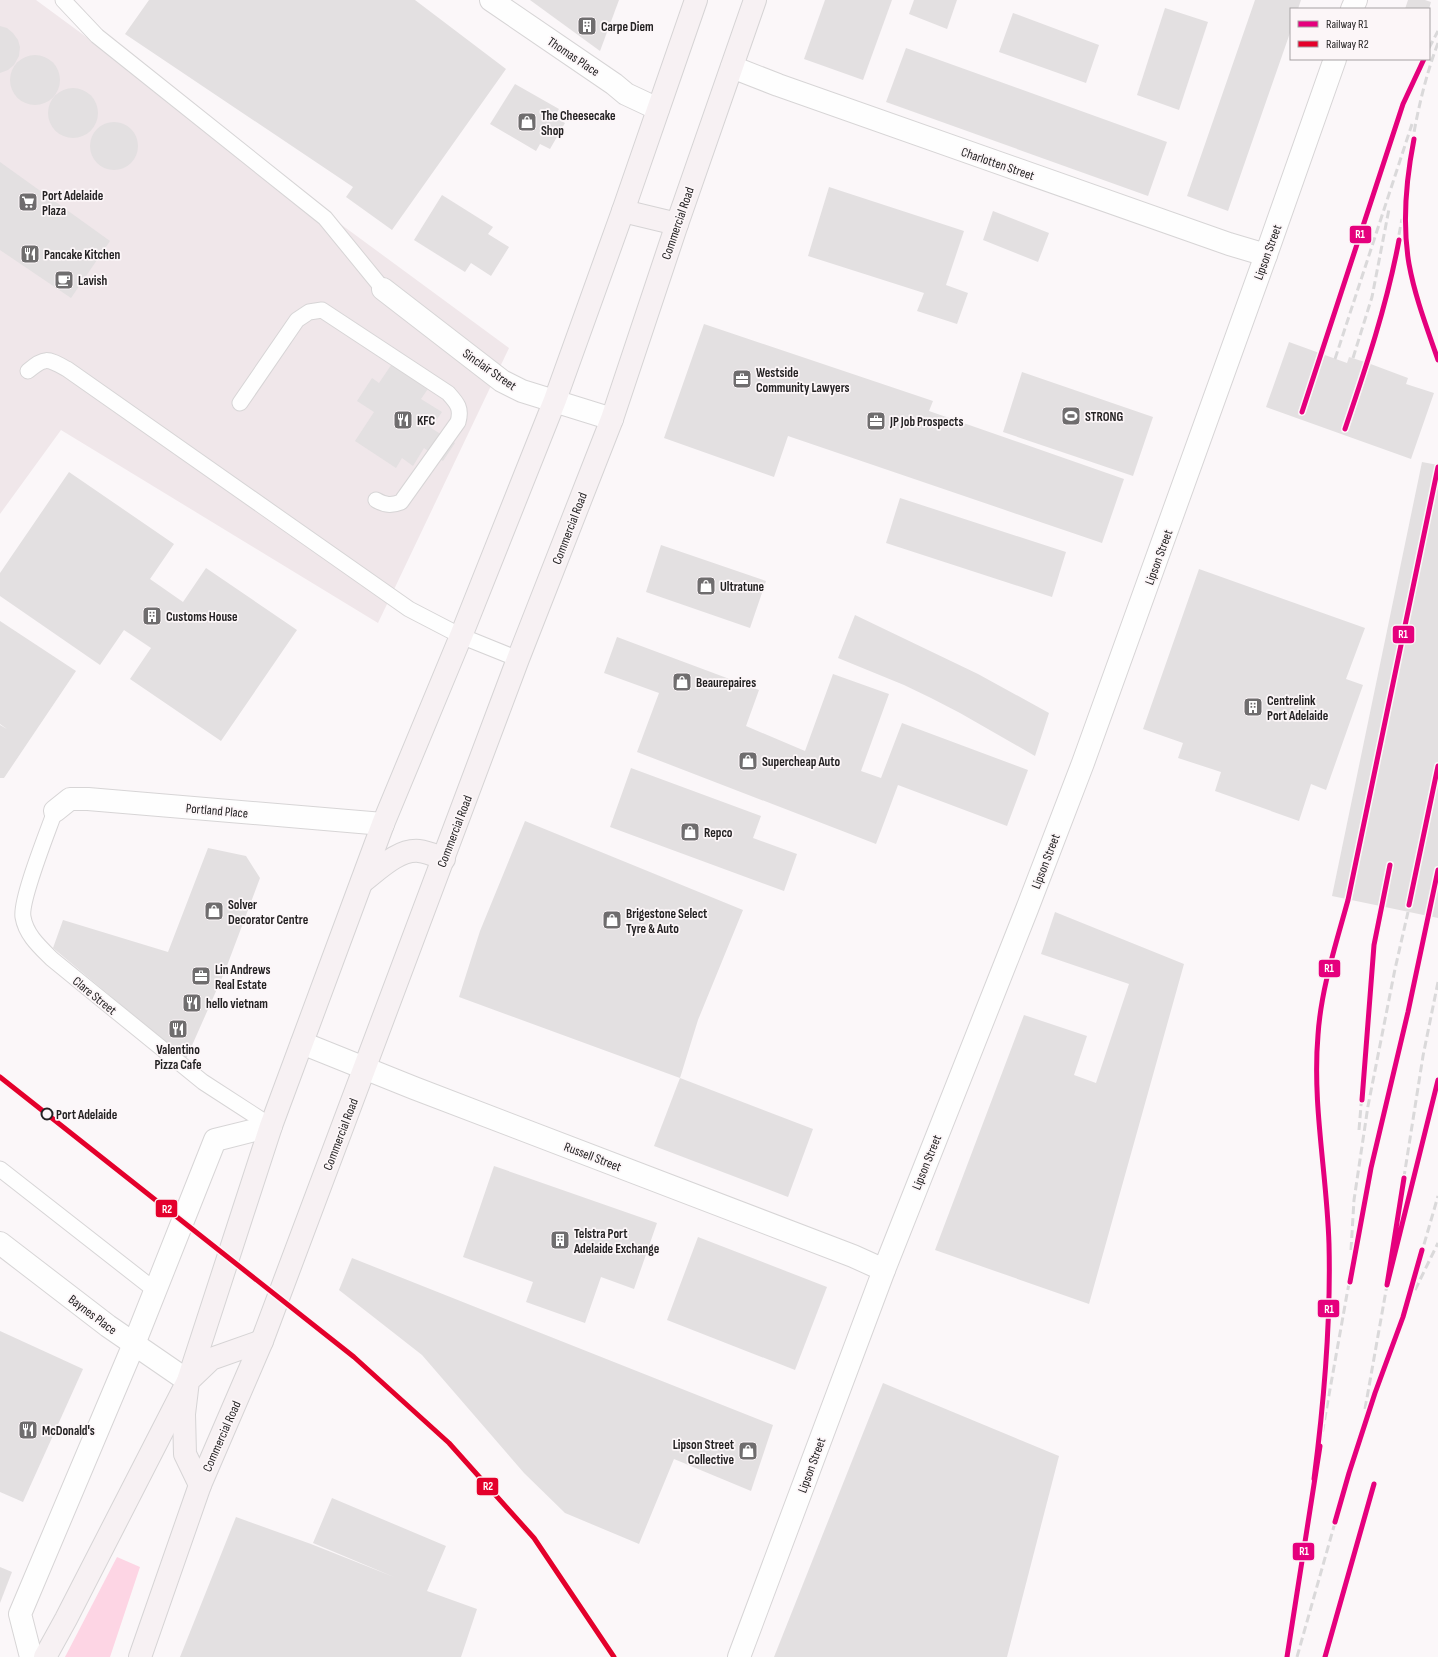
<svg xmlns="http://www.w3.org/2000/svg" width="1438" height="1657" font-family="'Sofia Sans Condensed',sans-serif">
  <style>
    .built { fill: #f0e7ea }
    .green { fill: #fdd5e4 }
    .building { fill: #e3e0e1 }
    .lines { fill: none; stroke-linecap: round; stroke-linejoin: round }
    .service-casing { stroke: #d7d5d6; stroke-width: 17 }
    .minor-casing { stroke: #d7d5d6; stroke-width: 24 }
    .primary-casing { stroke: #d6d4d5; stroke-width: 24 }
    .service { stroke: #fefefe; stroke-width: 15 }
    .minor { stroke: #fefefe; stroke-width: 22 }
    .primary { stroke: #f7f1f3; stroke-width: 22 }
    .rail { stroke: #dad9da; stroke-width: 3; stroke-dasharray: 8 4; stroke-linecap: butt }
    .rail-1-casing { stroke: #fcf6f8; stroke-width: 8 }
    .rail-2-casing { stroke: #fcf6f8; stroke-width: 8 }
    .rail-1 { stroke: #e5007d; stroke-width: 5 }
    .rail-2 { stroke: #e4002b; stroke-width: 5 }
    .stop-dot { fill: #fcf6f8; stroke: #242223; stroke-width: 2 }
    .labels { text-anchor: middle; stroke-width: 3.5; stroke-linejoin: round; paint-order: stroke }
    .poi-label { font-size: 13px; font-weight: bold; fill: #242223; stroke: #fcf6f8; text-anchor: start }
    .street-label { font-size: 13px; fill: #242223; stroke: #fcf6f8 }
    .stop-label { font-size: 13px; font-weight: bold; fill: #242223; stroke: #fcf6f8; text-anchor: start }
    .line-badge { stroke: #fcf6f8; stroke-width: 1.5 }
    .badge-label { font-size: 11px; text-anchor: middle; font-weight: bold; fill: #fff }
  </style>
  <rect width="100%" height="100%" fill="#fbf7f9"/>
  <path class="built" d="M0 0H36L509 348 378 623 61 430 0 514Z"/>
  <path class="green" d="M117 1557 140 1567 110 1657H65Z"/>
  <g class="building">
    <path d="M149 0H415L506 69 392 230 346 197 353 187 125 34Z"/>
    <path d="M530 0H619L600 51Z"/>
    <path d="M825 0H892L863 80 804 59Z"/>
    <path d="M914 0H957L947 29 909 14Z"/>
    <path d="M1255 0H1301L1298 9H1291V30L1228 211 1187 196Z"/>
    <path d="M1408 0H1425L1431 2 1429 9H1405Z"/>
    <path d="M1165 8 1208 22 1179 110 1137 95Z"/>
    <path d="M1013 13 1099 45 1086 83 999 52Z"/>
    <path d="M0 26 7 28 13 33 18 40 20 47 19 56 14 65 8 70 0 73Z"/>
    <path d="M906 48 1167 142 1148 196 886 102Z"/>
    <circle cx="35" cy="80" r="25"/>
    <path d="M515 84 559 109 554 117 565 123 550 149 540 144 536 151 490 124Z"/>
    <circle cx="73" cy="113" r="25"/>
    <circle cx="114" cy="146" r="24"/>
    <path d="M0 162 110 241 71 298 0 250Z"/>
    <path d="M829 187 964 231 946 285 968 293 957 324 917 311 924 293 808 256Z"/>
    <path d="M442 195 493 227 488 234 509 247 491 276 471 263 465 272 414 240Z"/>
    <path d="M993 211 1049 233 1038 262 983 240Z"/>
    <path d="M704 324 933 401 929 411 1124 479 1102 543 788 436 774 477 664 438Z"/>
    <path d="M1289 342 1347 363 1349 357 1368 363 1408 378 1406 384 1434 393 1411 459 1266 407Z"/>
    <path d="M400 352 436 377 421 399 442 412 431 428 455 443 443 461 424 448 413 466 402 458 396 468 355 441 374 412 357 401 372 378 379 383Z"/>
    <path d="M1022 372 1153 417 1133 476 1003 432Z"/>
    <path d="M1422 462 1438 465V918L1332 896Z"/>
    <path d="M69 472 174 544 150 579 183 602 206 568 297 630 221 741 130 679 151 648 124 630 100 665 0 596V573Z"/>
    <path d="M900 498 1066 552 1052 597 886 543Z"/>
    <path d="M661 545 766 581 750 628 646 592Z"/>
    <path d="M1199 569 1365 628 1346 679 1363 685 1326 790 1311 784 1299 821 1215 791 1221 772 1178 758 1183 743 1143 729Z"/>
    <path d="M855 615 978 674 1049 713 1035 756 960 713 931 698 904 685 838 658Z"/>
    <path d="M0 621 76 671 4 778H0V725L7 729 0 724Z"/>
    <path d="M617 637 759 690 746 726 805 751 833 674 889 694 861 771 881 778 902 723 1028 770 1007 826 898 785 876 844 637 752 659 693 604 673Z"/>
    <path d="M631 768 761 816 753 838 797 854 784 891 610 827Z"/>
    <path d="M525 821 743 910 698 1020 680 1078 459 997 480 931Z"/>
    <path d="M208 848 246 856 260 878 225 971 186 1059 53 948 63 920 168 952Z"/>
    <path d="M1055 912 1184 964 1089 1304 935 1250 1024 1015 1087 1036 1074 1075 1096 1083 1129 984 1041 954Z"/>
    <path d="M680 1078 813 1129 788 1197 654 1146Z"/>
    <path d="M494 1166 657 1223 634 1289 601 1277 585 1323 526 1302 533 1282 463 1257Z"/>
    <path d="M698 1237 827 1287 795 1370 667 1320Z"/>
    <path d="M352 1258 773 1425 751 1491 674 1459 639 1544 565 1513 524 1473 422 1355 339 1290Z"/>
    <path d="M0 1331 83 1369 23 1502 0 1492Z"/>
    <path d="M883 1383 1059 1456 1007 1657H774Z"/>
    <path d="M332 1498 446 1546 427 1591 477 1609 461 1657H180L236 1517 311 1544 394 1577 313 1543Z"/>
    <path d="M0 1567 12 1572 0 1603Z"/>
  </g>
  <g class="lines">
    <defs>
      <g id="service">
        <path d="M63 0 97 36 325 218 383 289"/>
        <path d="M28 371C45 356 48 359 67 369L409 609 461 636 518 659"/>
        <path d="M240 403 297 320 309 312 322 310 448 393C457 403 462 408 458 422L401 502C391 506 385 505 376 500"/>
        <path d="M55 811C48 831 20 900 23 917 26 935 40 947 52 959L203 1082 271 1126"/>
        <path d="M0 1169 156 1291"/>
      </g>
      <g id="minor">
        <path d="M491 0 614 84 626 94 658 109"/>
        <path d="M1352 9 1356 0"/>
        <path d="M732 67 778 85 1229 244 1266 255"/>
        <path d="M383 289 502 381 522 391 612 419"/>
        <path d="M55 811 70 799H88L383 824"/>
        <path d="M302 1043 414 1088 853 1256 884 1270"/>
        <path d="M0 1243 108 1326 188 1381"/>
        <path d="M31 1657 20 1614 134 1344 215 1140 271 1126"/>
        <path d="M739 1657 884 1270 1027 909 1083 763 1266 255 1335 59"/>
      </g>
      <g id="primary">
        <path d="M623 211 677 224"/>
        <path d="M362 882C378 870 398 849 419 851 428 852 436 856 444 859"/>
        <path d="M200 1485 185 1454 184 1414 188 1381 211 1359 262 1341"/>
        <path d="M45 1657 66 1619 188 1381 271 1126 383 824 461 636 555 400 623 211 696 0"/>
        <path d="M140 1657 200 1485 262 1341 518 659 612 419 677 224 755 0"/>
      </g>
    </defs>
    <use href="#service" class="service-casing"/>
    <use href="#minor" class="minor-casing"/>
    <use href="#primary" class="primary-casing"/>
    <use href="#service" class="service"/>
    <use href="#minor" class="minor"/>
    <use href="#primary" class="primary"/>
    <g class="rail">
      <path d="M1438 43C1415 103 1398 201 1409 264 1415 298 1427 329 1438 360"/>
      <path d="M1429 48 1438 31"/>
      <path d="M1321 354 1403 104 1424 59"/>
      <path d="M1353 358 1372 297 1389 209"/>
      <path d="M1335 359 1412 124"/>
      <path d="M1368 363 1388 292 1402 219"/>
      <path d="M1438 982 1423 1056 1387 1285 1438 1080"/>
      <path d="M1359 1130 1374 945 1382 907"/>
      <path d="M1351 1250 1354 1200 1368 1106 1395 969 1408 912"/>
      <path d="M1415 1290 1438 1243"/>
      <path d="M1323 1402C1327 1349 1332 1294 1329 1241 1325 1173 1312 1104 1318 1035 1321 989 1336 944 1348 900"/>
      <path d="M1365 1409 1387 1285"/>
      <path d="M1287 1657 1314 1479 1347 1294 1371 1168 1408 1012 1428 916"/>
      <path d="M1297 1657 1349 1473 1375 1393 1403 1317 1438 1196"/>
    </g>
    <defs>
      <g id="rail-1">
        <path d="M1414 139C1406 180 1402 223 1409 264 1415 297 1427 328 1438 360"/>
        <path d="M1302 412 1403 104 1424 59"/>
        <path d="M1345 429C1366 367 1387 305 1399 240"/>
        <path d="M1409 905 1438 766"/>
        <path d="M1362 1100 1374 945 1390 865"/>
        <path d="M1404 1178 1387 1285 1438 1080"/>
        <path d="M1350 1282 1371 1168 1408 1012 1438 870"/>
        <path d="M1314 1479C1324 1402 1331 1322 1329 1244 1327 1174 1312 1105 1318 1035 1321 989 1336 944 1348 900L1438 467"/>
        <path d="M1335 1522 1349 1473 1375 1393 1403 1317 1422 1250"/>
        <path d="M1287 1657 1320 1446"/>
        <path d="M1325 1657 1374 1484"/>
      </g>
      <path id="rail-2" d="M0 1077 354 1357 449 1443 534 1538 614 1657"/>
    </defs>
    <use href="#rail-1" class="rail-1-casing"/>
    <use href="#rail-2" class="rail-2-casing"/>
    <use href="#rail-1" class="rail-1"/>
    <use href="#rail-2" class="rail-2"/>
  </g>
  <defs>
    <symbol id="building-square" viewBox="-11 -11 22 22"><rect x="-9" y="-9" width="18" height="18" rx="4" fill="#6f6d6e" stroke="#fcf6f8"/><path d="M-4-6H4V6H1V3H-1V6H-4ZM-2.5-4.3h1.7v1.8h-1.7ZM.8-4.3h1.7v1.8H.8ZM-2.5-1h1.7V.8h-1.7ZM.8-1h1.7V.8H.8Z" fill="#fff"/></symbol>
    <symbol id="shop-square" viewBox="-11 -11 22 22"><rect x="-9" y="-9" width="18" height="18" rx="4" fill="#6f6d6e" stroke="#fcf6f8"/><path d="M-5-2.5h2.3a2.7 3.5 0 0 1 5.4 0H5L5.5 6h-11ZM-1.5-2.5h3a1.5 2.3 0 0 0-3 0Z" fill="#fff"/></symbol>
    <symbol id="supermarket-square" viewBox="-11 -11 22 22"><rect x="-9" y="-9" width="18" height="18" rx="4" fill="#6f6d6e" stroke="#fcf6f8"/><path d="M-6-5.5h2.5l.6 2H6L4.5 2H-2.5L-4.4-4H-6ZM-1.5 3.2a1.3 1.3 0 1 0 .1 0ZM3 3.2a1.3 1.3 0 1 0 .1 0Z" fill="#fff"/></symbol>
    <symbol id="restaurant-square" viewBox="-11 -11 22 22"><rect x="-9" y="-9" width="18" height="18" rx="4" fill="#6f6d6e" stroke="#fcf6f8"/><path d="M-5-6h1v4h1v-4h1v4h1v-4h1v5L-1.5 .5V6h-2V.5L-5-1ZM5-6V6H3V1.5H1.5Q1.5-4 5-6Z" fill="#fff"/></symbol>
    <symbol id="cafe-square" viewBox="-11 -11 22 22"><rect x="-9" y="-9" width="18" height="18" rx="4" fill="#6f6d6e" stroke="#fcf6f8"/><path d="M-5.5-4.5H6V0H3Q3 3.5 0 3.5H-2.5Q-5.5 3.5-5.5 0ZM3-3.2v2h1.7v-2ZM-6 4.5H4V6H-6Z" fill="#fff"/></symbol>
    <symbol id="office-square" viewBox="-11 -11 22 22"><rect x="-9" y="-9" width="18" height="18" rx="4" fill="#6f6d6e" stroke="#fcf6f8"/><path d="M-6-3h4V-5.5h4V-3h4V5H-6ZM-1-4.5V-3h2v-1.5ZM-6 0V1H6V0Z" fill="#fff"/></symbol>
    <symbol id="stadium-square" viewBox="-11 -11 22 22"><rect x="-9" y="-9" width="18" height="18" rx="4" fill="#6f6d6e" stroke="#fcf6f8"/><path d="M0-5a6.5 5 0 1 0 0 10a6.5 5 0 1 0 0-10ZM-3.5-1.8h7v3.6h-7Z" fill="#fff"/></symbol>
  </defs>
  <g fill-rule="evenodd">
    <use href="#building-square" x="576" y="15" width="22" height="22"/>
    <use href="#shop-square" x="516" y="111" width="22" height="22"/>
    <use href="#supermarket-square" x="17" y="191" width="22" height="22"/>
    <use href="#restaurant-square" x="19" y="243" width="22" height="22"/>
    <use href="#cafe-square" x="53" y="269" width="22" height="22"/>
    <use href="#office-square" x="731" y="368" width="22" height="22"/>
    <use href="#stadium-square" x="1060" y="405" width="22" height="22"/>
    <use href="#restaurant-square" x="392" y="409" width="22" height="22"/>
    <use href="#office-square" x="865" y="410" width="22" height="22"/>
    <use href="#shop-square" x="695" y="575" width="22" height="22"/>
    <use href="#building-square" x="141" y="605" width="22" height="22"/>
    <use href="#shop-square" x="671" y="671" width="22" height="22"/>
    <use href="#building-square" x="1242" y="696" width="22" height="22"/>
    <use href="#shop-square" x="737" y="750" width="22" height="22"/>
    <use href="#shop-square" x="679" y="821" width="22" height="22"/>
    <use href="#shop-square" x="203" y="900" width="22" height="22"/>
    <use href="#shop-square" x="601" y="909" width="22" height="22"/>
    <use href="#office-square" x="190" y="965" width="22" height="22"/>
    <use href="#restaurant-square" x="181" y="992" width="22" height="22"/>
    <use href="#restaurant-square" x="167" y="1018" width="22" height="22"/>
    <use href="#building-square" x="549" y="1229" width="22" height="22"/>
    <use href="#restaurant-square" x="17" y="1419" width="22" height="22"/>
    <use href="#shop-square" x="737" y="1440" width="22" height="22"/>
  </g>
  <circle class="stop-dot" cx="47" cy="1114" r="5.5"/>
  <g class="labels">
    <g class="poi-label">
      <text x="601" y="31">Carpe Diem</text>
      <text x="541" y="120">The Cheesecake<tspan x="541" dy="15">Shop</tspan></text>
      <text x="42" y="200">Port Adelaide<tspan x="42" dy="15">Plaza</tspan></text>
      <text x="44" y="259">Pancake Kitchen</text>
      <text x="78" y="285">Lavish</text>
      <text x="756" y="377">Westside<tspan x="756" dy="15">Community Lawyers</tspan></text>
      <text x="1085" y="421">STRONG</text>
      <text x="417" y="425">KFC</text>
      <text x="890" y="426">JP Job Prospects</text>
      <text x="720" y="591">Ultratune</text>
      <text x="166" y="621">Customs House</text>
      <text x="696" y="687">Beaurepaires</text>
      <text x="1267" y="705">Centrelink<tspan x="1267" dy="15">Port Adelaide</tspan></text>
      <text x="762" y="766">Supercheap Auto</text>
      <text x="704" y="837">Repco</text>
      <text x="228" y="909">Solver<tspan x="228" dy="15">Decorator Centre</tspan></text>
      <text x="626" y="918">Brigestone Select<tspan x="626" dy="15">Tyre &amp; Auto</tspan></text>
      <text x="215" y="974">Lin Andrews<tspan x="215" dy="15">Real Estate</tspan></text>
      <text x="206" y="1008">hello vietnam</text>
      <text x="178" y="1054" text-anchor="middle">Valentino<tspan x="178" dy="15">Pizza Cafe</tspan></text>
      <text x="574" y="1238">Telstra Port<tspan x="574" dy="15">Adelaide Exchange</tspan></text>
      <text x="42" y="1435">McDonald's</text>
      <text x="734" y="1449" text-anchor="end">Lipson Street<tspan x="734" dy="15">Collective</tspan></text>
    </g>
    <g class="street-label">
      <text transform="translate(574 56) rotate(34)" y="5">Thomas Place</text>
      <text transform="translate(998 163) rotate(19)" y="5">Charlotten Street</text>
      <text transform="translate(677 223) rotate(-71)" y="5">Commercial Road</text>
      <text transform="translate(1267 252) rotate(-70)" y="5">Lipson Street</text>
      <text transform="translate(490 369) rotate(35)" y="5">Sinclair Street</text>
      <text transform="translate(569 528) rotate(-69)" y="5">Commercial Road</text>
      <text transform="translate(1158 557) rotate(-70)" y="5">Lipson Street</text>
      <text transform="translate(217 810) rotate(5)" y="5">Portland Place</text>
      <text transform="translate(454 831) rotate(-69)" y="5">Commercial Road</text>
      <text transform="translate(1045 861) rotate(-69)" y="5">Lipson Street</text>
      <text transform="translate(95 995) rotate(39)" y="5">Clare Street</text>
      <text transform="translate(340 1134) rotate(-69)" y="5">Commercial Road</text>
      <text transform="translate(593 1156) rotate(21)" y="5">Russell Street</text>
      <text transform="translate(926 1162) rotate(-68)" y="5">Lipson Street</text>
      <text transform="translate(93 1314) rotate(37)" y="5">Baynes Place</text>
      <text transform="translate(221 1436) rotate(-66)" y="5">Commercial Road</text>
      <text transform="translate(811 1465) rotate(-70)" y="5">Lipson Street</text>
    </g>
    <g class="stop-label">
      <text x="56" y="1119">Port Adelaide</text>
    </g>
  </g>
  <g class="line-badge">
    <rect x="1349" y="225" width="23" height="19" rx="4" fill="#e5007d"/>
    <rect x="1392" y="625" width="23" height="19" rx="4" fill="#e5007d"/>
    <rect x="1318" y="959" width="23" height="19" rx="4" fill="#e5007d"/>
    <rect x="155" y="1199" width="23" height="19" rx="4" fill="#e4002b"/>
    <rect x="1317" y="1299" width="23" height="19" rx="4" fill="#e5007d"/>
    <rect x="476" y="1477" width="23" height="19" rx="4" fill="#e4002b"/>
    <rect x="1292" y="1542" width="23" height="19" rx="4" fill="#e5007d"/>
  </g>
  <g class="badge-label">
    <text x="1360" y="238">R1</text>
    <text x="1403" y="638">R1</text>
    <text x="1329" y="972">R1</text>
    <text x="167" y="1213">R2</text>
    <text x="1329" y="1313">R1</text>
    <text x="488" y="1490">R2</text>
    <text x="1304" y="1555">R1</text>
  </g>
  <rect x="1290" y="8" width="140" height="52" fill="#fcf6f8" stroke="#a6a1a3"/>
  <rect x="1298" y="21" width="20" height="6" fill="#e5007d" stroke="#a6a1a3"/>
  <text x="1326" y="28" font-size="12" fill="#242223">Railway R1</text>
  <rect x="1298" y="41" width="20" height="6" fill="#e4002b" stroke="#a6a1a3"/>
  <text x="1326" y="48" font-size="12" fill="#242223">Railway R2</text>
</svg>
